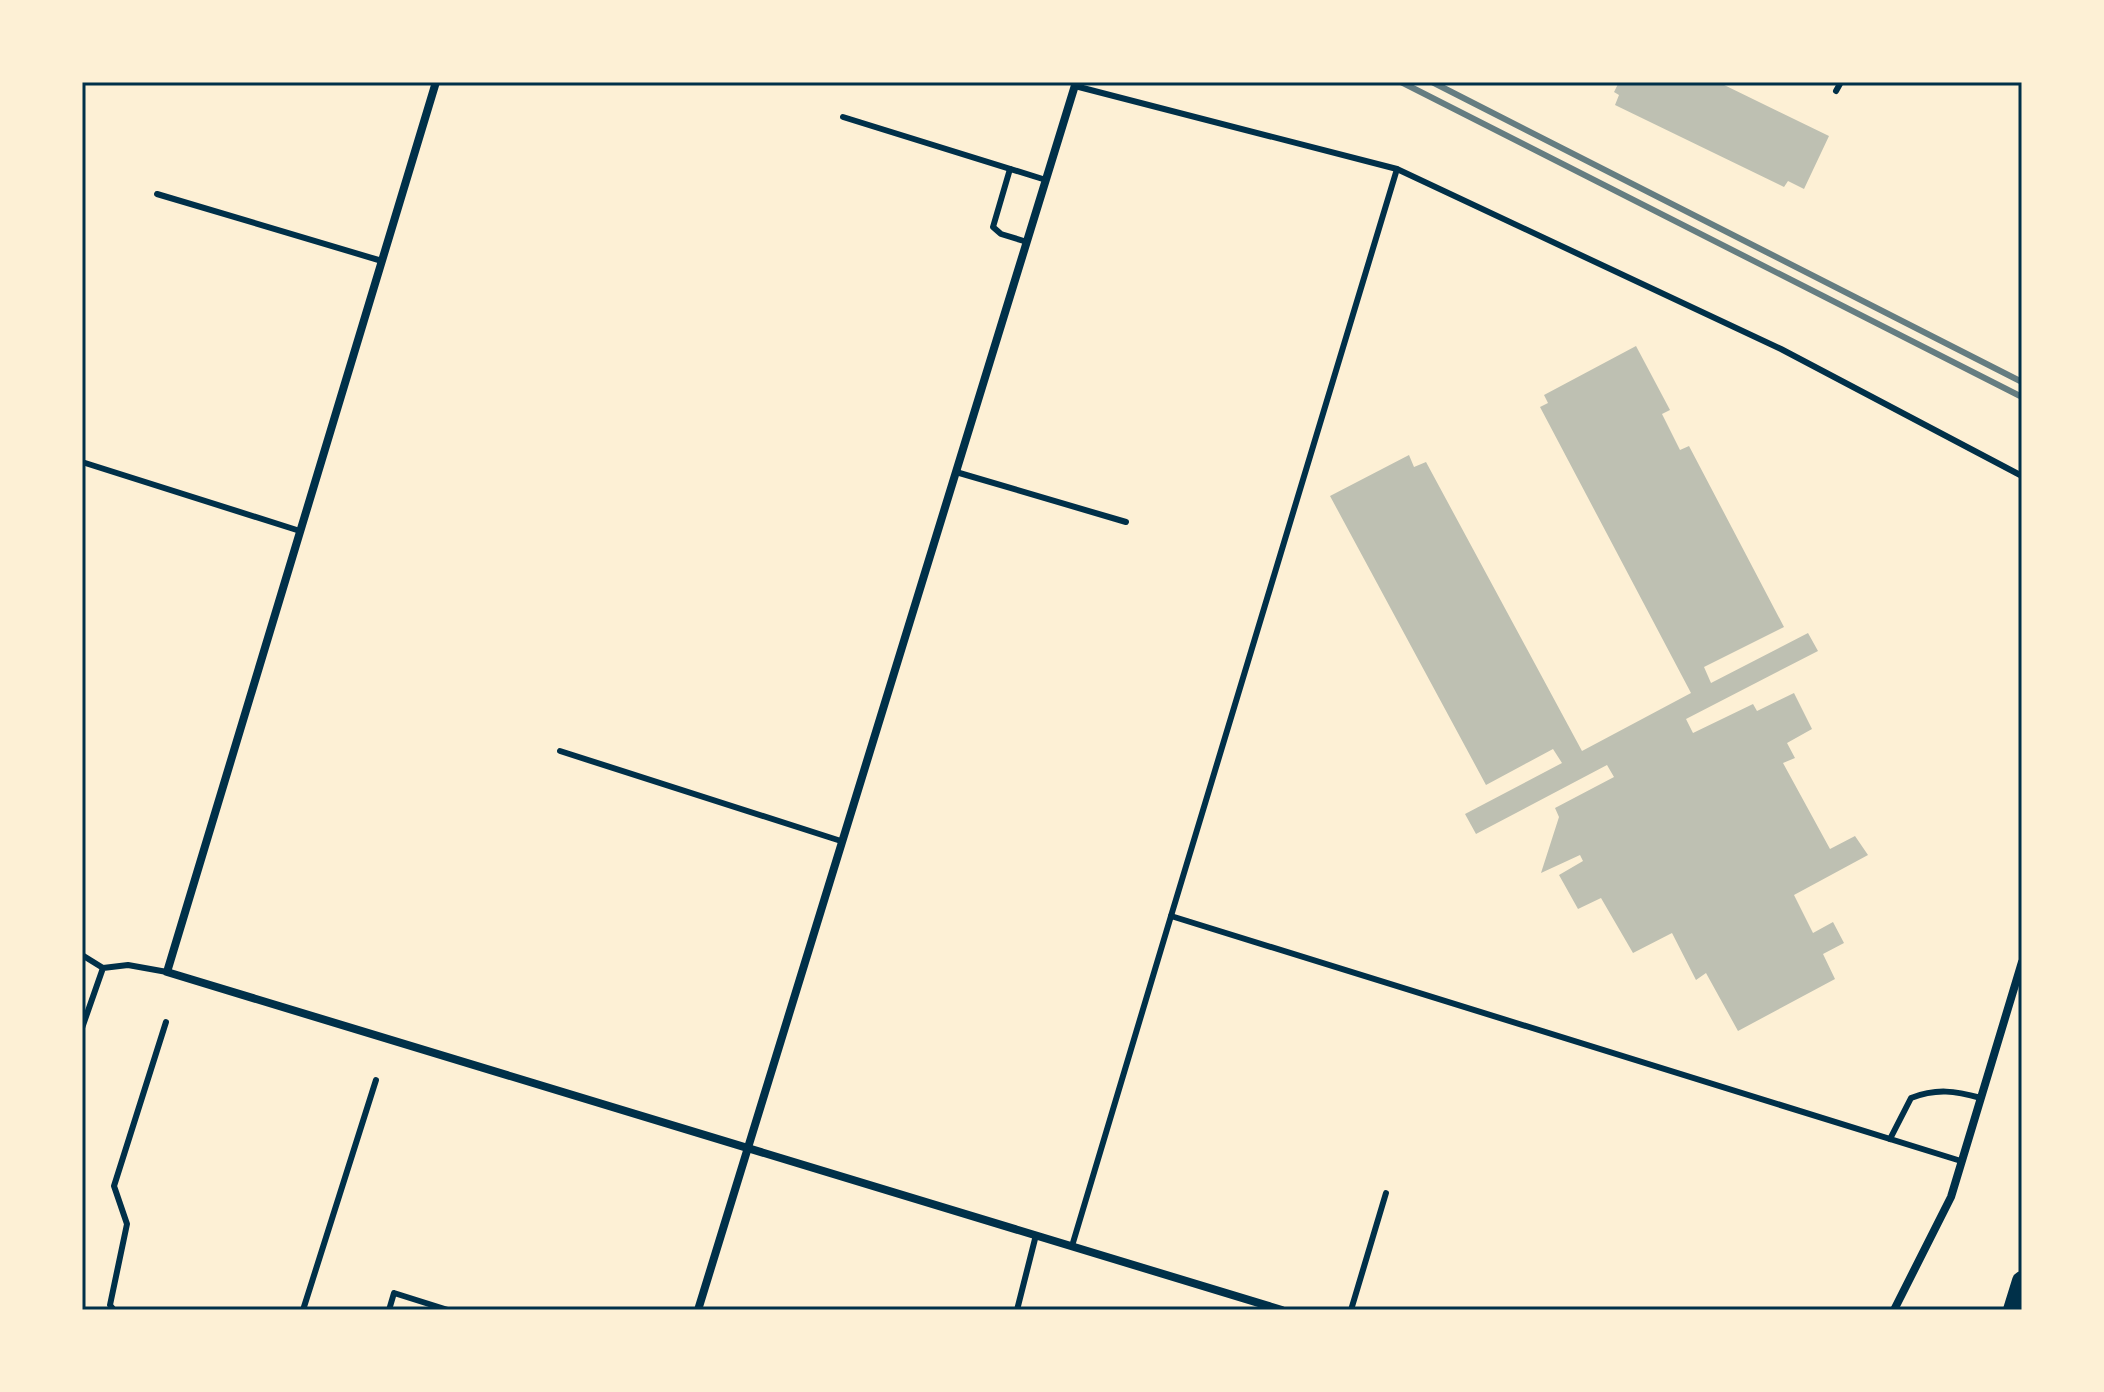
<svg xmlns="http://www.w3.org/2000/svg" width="2104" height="1392" font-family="Figtree,sans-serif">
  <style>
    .building { fill: #bec0b2 }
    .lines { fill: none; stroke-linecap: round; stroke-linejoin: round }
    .service { stroke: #003049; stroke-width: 6 }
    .minor { stroke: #003049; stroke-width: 8 }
    .primary { stroke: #003049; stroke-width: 20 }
    .rail { stroke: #657d81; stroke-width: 6 }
    .neatline { fill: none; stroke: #003049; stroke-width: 3 }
  </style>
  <rect width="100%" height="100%" fill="#fdf0d5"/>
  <g class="building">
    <path d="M1619 82H1718L1829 136 1804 189 1788 181 1784 187 1615 105 1619 95 1614 92Z"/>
    <path d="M1636 346 1670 410 1662 414 1680 450 1689 446 1784 627 1704 667 1711 683 1808 633 1818 651 1686 719 1693 733 1753 704 1757 711 1794 693 1812 729 1787 743 1795 758 1783 763 1830 849 1855 836 1868 855 1794 895 1813 933 1833 922 1844 943 1823 954 1835 979 1738 1031 1706 973 1696 980 1672 933 1633 953 1601 898 1578 909 1559 875 1583 861 1580 855 1541 873 1559 817 1555 808 1614 777 1607 765 1476 834 1465 814 1562 763 1553 749 1486 785 1330 496 1409 455 1414 467 1426 462 1582 751 1691 693 1540 407 1548 403 1544 395Z"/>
  </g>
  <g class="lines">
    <g class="service">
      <path d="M1075 86 1397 169 1781 349 2022 476"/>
      <path d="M1836 91 1841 82"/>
      <path d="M843 117 1046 180"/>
      <path d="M1010 169 993 227 1001 234 1027 242"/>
      <path d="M157 194 382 261"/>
      <path d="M82 462 300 531"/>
      <path d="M956 472 1126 522"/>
      <path d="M560 751 841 841"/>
      <path d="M1171 916 1397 169"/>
      <path d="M82 955 103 968"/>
      <path d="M82 1028 103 968 128 965 167 972"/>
      <path d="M1890 1139 1911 1098C1937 1088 1955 1091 1981 1098"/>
      <path d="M1072 1246 1171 916 1961 1161"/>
      <path d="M114 1310 110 1305 127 1224 114 1186 166 1022"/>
      <path d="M214 1310H215"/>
      <path d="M303 1310 376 1080"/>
      <path d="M389 1310 394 1293 448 1310"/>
      <path d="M1017 1310 1036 1235"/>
      <path d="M1351 1310 1386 1193"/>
    </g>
    <g class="minor">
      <path d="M436 82 167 972 1282 1310"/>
      <path d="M698 1310 1076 82"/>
      <path d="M1894 1310 1951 1197 2022 962"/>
    </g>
    <path class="primary" d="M2013 1310 2022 1281"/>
    <g class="rail">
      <path d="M1401 82 2022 397"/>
      <path d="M1432 82 2022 382"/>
    </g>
  </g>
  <rect width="2104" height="1392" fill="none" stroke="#fdf0d5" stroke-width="168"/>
  <rect x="84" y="84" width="1936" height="1224" class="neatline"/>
</svg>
